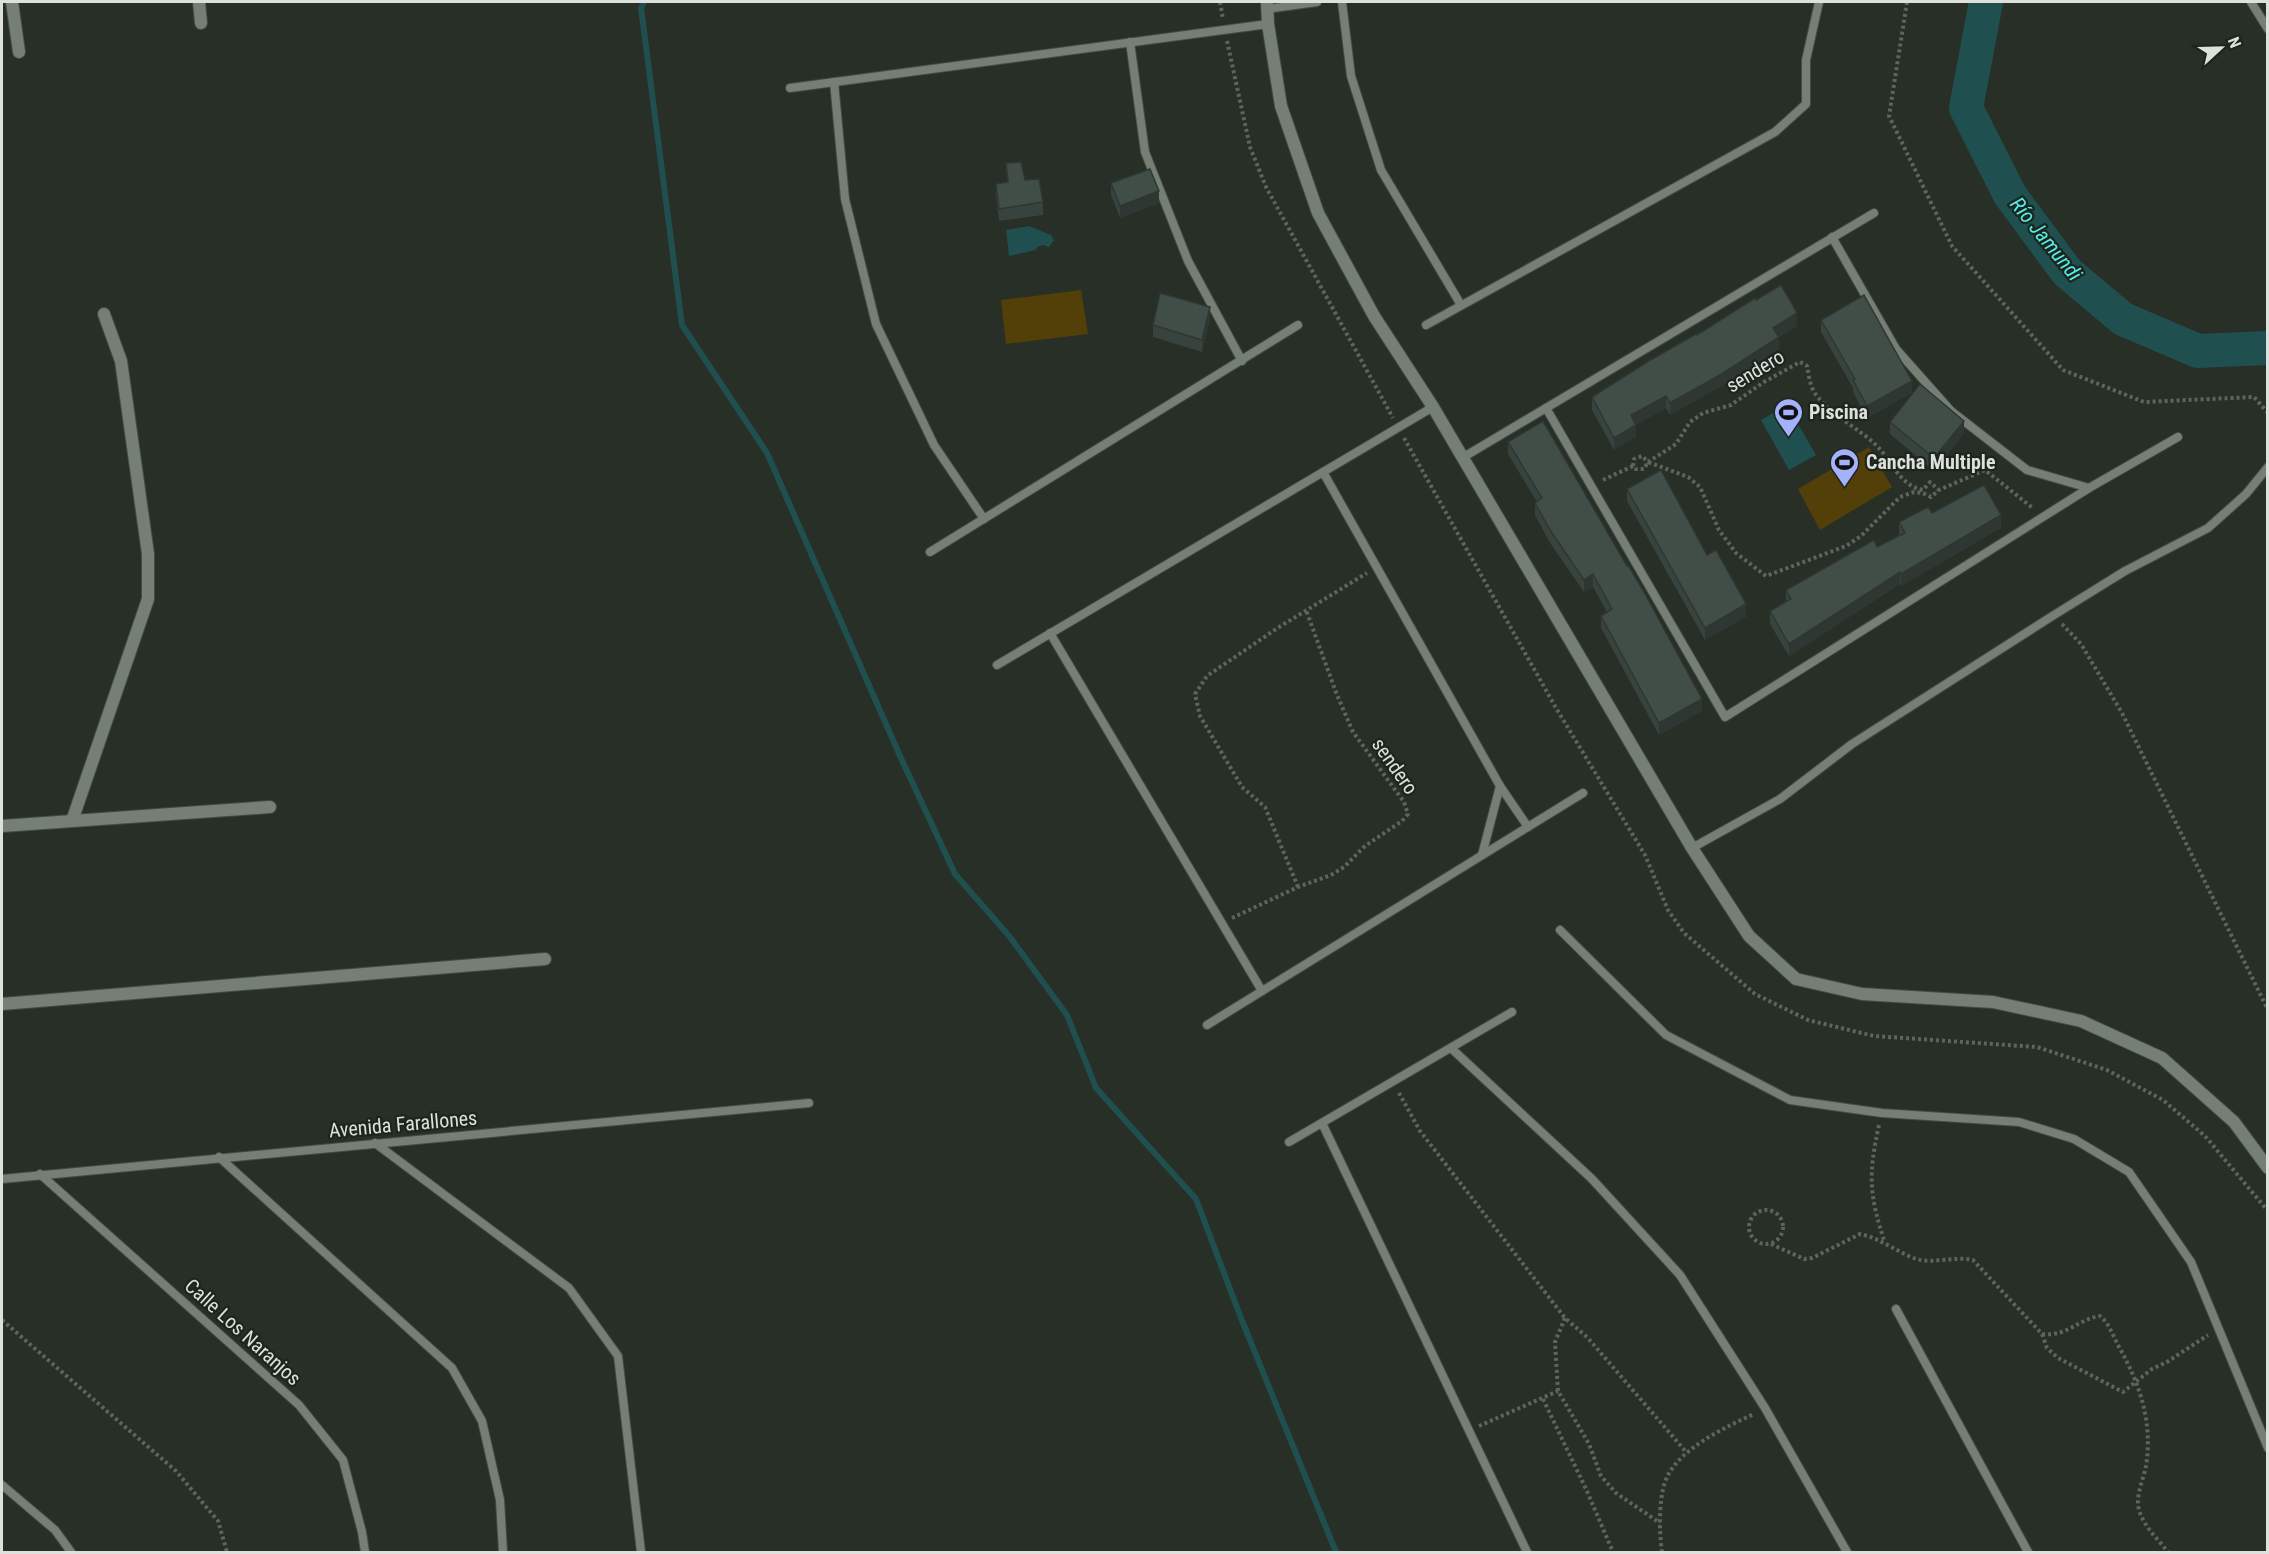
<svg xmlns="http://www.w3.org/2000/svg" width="2269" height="1554" font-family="'Roboto Condensed',sans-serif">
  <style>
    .green { fill: #534009 }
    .water { fill: #204f4f }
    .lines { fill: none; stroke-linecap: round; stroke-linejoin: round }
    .stream { stroke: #204f4f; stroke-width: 6 }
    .river { stroke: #204f4f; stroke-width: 34 }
    .service-casing { stroke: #454c44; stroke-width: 10 }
    .minor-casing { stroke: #454c44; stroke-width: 14 }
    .path { stroke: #5d655c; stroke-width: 4; stroke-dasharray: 3 3; stroke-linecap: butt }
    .service { stroke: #767f75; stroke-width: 8 }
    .minor { stroke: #767f75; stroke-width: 12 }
    .wall { fill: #38433e }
    .shaded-wall { fill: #2e3732 }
    .building { fill: #414e48; stroke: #2e3732; stroke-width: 1.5 }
    .labels { text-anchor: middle; stroke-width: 4.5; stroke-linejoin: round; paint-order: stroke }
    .street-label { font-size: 20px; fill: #dce1db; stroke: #1e251d }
    .poi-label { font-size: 20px; font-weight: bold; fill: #dce1db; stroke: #1e251d; text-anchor: start }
    .water-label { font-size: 21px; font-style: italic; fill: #53ecec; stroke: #1e251d }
  </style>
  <rect width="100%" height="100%" fill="#272f26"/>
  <g class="green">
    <path d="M1081 290 1088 334 1006 344 1001 300Z"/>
    <path d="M1869 447 1892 487 1820 530 1798 489Z"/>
  </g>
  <g class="water">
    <path d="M1029 226 1051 235 1054 240 1049 247 1043 245 1037 247 1036 250 1009 256 1006 230Z"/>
    <path d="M1787 405 1816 455 1789 470 1761 420Z"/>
  </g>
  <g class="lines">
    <path class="stream" d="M644 2 641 8 682 325 767 453 900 756 955 874 1010 937 1067 1015 1096 1088 1196 1199 1241 1318 1336 1552"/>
    <path class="river" d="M1986 2 1966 108 2010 195 2067 272 2123 319 2198 351 2268 348"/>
    <defs>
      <g id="service">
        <path d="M1342 2 1351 76 1381 170 1461 305"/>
        <path d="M2251 2 2268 29"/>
        <path d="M1267 9 1317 2"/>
        <path d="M1130 42 1145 152 1188 261 1242 361"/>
        <path d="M834 82 845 199 876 324 934 445 984 519"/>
        <path d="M790 88 1268 24"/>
        <path d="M1832 237 1896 349 1951 411 2027 470 2089 488"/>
        <path d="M1426 325 1775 132 1806 104V60L1819 2"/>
        <path d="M1546 408 1725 717 2089 488 2178 437"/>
        <path d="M1462 458 1874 213"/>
        <path d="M1323 472 1500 786 1528 827"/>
        <path d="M930 552 1298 325"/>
        <path d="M1050 633 1262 991"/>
        <path d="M997 665 1433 407"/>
        <path d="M1692 848 1780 799 1852 744 2054 615 2125 571 2208 528 2246 494 2268 467"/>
        <path d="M1482 855 1500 786"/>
        <path d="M1560 930 1666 1035 1790 1100 1882 1113 2019 1122 2074 1139 2129 1172 2191 1262 2268 1448"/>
        <path d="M1207 1025 1583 793"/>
        <path d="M1452 1049 1592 1179 1680 1275 1765 1408 1847 1552"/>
        <path d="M1322 1123 1527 1552"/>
        <path d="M1289 1142 1512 1012"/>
        <path d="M375 1143 569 1288 618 1356 641 1552"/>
        <path d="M219 1157 452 1368 482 1421 500 1500 503 1552"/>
        <path d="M40 1174 299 1405 343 1460 362 1532 365 1552"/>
        <path d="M2 1179 809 1103"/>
        <path d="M1896 1309 2028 1552"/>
        <path d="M2 1485 55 1530 71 1552"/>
      </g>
      <g id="minor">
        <path d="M12 2 19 52"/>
        <path d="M199 2 201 23"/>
        <path d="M1267 2 1268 24 1281 106 1318 213 1374 316 1433 407 1692 848 1749 936 1796 979 1862 994 1993 1002 2081 1021 2162 1058 2234 1122 2268 1168"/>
        <path d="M72 821 148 599V554L121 361 104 314"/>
        <path d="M2 826 270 807"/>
        <path d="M2 1004 545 959"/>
      </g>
    </defs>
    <use href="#service" class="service-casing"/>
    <use href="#minor" class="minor-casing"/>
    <g class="path">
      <path d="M1220 2 1223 19"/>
      <path d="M1907 2 1889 116 1952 246 2063 370 2144 402 2254 397 2268 413"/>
      <path d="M1227 41 1250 147 1266 187 1393 418"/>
      <path d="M1404 438 1556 708 1645 855 1668 910 1684 933 1755 994 1808 1020 1874 1036 2037 1047 2107 1070 2163 1100 2205 1136 2268 1211"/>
      <path d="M1633 466 1634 459 1642 456 1648 462 1676 444 1690 422 1703 413 1731 405 1764 382 1800 362 1807 366C1809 376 1810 388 1817 396 1833 417 1859 428 1877 446 1892 461 1900 486 1923 490L1930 482 1939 490"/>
      <path d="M1603 480 1633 466 1636 469H1644L1648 462 1688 477 1700 487 1719 530 1736 553 1766 576 1846 546 1861 536 1900 497 1914 492 1923 493 1931 497 1939 490 1985 470 2034 509"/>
      <path d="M2062 624 2081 644 2122 713 2268 1010"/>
      <path d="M1298 887 1265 807 1242 787 1200 716 1195 694 1207 676 1276 629 1367 573"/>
      <path d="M1232 918 1298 887 1331 875 1344 867 1365 846 1402 821 1408 814 1404 802 1353 732 1337 695 1306 610"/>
      <path d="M1399 1093 1420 1131 1565 1318 1587 1337 1687 1453"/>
      <path d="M1879 1125C1868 1175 1869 1195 1885 1243"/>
      <circle cx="1766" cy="1227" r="17"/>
      <path d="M1771 1244 1804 1259 1812 1258 1860 1234C1880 1238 1897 1252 1916 1259 1934 1264 1955 1256 1973 1260L2042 1334 2047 1348 2058 1358 2123 1392 2152 1369 2167 1362 2208 1335"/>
      <path d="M1565 1318 1555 1342 1558 1391 1589 1444 1601 1476 1616 1493 1660 1523"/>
      <path d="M2 1320 176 1471 218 1521 227 1552"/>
      <path d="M2042 1334C2067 1337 2078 1319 2100 1316 2109 1323 2113 1336 2119 1347 2140 1384 2153 1423 2146 1466 2144 1477 2138 1490 2138 1502 2138 1521 2157 1538 2168 1552"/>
      <path d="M1543 1399 1586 1489 1613 1552"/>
      <path d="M1479 1426 1558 1391"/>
      <path d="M1662 1552C1659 1531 1658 1494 1668 1475 1684 1446 1726 1427 1754 1414"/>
    </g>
    <use href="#service" class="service"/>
    <use href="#minor" class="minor"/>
  </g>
  <g class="wall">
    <path d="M1006 163 1025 180 1043 202V215L999 221 996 196V184L1007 182Z"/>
    <path d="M1111 183 1159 203 1120 218 1111 195Z"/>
    <path d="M1756 300 1797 326 1779 337V349L1720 387 1670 415 1666 408 1636 425V437L1614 450 1592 410V397Z"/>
    <path d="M1210 319 1202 352 1153 337V325Z"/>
    <path d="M1821 320 1912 393 1867 418 1853 392V388L1821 332Z"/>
    <path d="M1890 422 1964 433 1934 471 1890 434Z"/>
    <path d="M1508 442 1702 711 1659 735 1601 628V616L1607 612 1593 587 1584 592 1550 543 1535 515V503L1537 502 1508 454Z"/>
    <path d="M1627 489 1707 555 1746 617 1705 640 1627 501Z"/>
    <path d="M1932 513 2001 528 1901 586 1900 584 1789 656 1770 624V611L1786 602V590L1877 547 1899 535V522Z"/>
  </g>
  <g class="shaded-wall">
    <path d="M1159 191V203L1120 218V206Z"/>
    <path d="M1210 307V319L1202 352V340Z"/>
    <path d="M1797 313V326L1773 340V328Z"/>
    <path d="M1779 337V349L1720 387 1670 415V403Z"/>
    <path d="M1912 381V393L1867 418V406Z"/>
    <path d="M1666 396V408L1636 425V437L1614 450V438L1631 415Z"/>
    <path d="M1964 421V433L1934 471V458Z"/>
    <path d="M2001 515V528L1901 586V574Z"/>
    <path d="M1900 572V584L1789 656V644Z"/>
    <path d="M1593 574V587L1584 592V580Z"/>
    <path d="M1746 604V617L1705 640V628Z"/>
    <path d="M1702 699V711L1659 735V723Z"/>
  </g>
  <g class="building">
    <path d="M1021 162 1025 180 1039 179 1043 202 999 209 996 184 1008 182 1006 163Z"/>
    <path d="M1150 169 1159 191 1120 206 1111 183Z"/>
    <path d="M1781 285 1797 313 1773 328 1779 337 1720 375 1670 403 1666 396 1631 415 1636 425 1614 438 1592 397 1647 362 1696 334 1697 335 1755 298 1756 300Z"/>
    <path d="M1160 293 1210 307 1202 340 1153 325Z"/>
    <path d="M1864 295 1912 381 1867 406 1853 380 1855 379 1821 320Z"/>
    <path d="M1920 384 1964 421 1934 458 1890 422Z"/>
    <path d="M1543 421 1627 566 1628 565 1644 592 1702 699 1659 723 1601 616 1612 609 1593 574 1584 580 1550 530 1535 503 1542 498 1508 442Z"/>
    <path d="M1661 470 1707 555 1716 550 1746 604 1705 628 1627 489Z"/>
    <path d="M1984 485 2001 515 1901 574 1900 572 1789 644 1770 611 1791 599 1786 590 1874 540 1877 547 1905 533 1899 522 1928 507 1932 513Z"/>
  </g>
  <defs>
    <symbol id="stadium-pin" viewBox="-11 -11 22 30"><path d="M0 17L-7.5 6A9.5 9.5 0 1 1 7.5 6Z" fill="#a4b2fc" stroke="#1e251d"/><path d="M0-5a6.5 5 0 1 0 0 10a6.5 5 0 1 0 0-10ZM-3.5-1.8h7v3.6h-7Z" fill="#111"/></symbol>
  </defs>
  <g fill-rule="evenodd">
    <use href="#stadium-pin" x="1772" y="396" width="33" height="45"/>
    <use href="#stadium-pin" x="1828" y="446" width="33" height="45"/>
  </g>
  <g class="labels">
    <g class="street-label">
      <text transform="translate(1755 371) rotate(-31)" y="7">sendero</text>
      <text transform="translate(1395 766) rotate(55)" y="7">sendero</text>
      <text transform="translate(403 1124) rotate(-5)" y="7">Avenida Farallones</text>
      <text transform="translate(243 1332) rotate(42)" y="7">Calle Los Naranjos</text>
    </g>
    <g class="poi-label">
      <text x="1809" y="419">Piscina</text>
      <text x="1866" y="469">Cancha Multiple</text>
    </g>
    <g class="water-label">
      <text transform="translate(2046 239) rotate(51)" y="7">Río Jamundi</text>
    </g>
  </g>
  <rect width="2269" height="1554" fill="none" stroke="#dce1db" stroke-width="6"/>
  <g transform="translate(2221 48) rotate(68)" stroke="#1e251d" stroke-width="4.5" paint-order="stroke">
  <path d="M0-4.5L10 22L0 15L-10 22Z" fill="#dce1db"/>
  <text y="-9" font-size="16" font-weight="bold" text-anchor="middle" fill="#dce1db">N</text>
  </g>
</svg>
